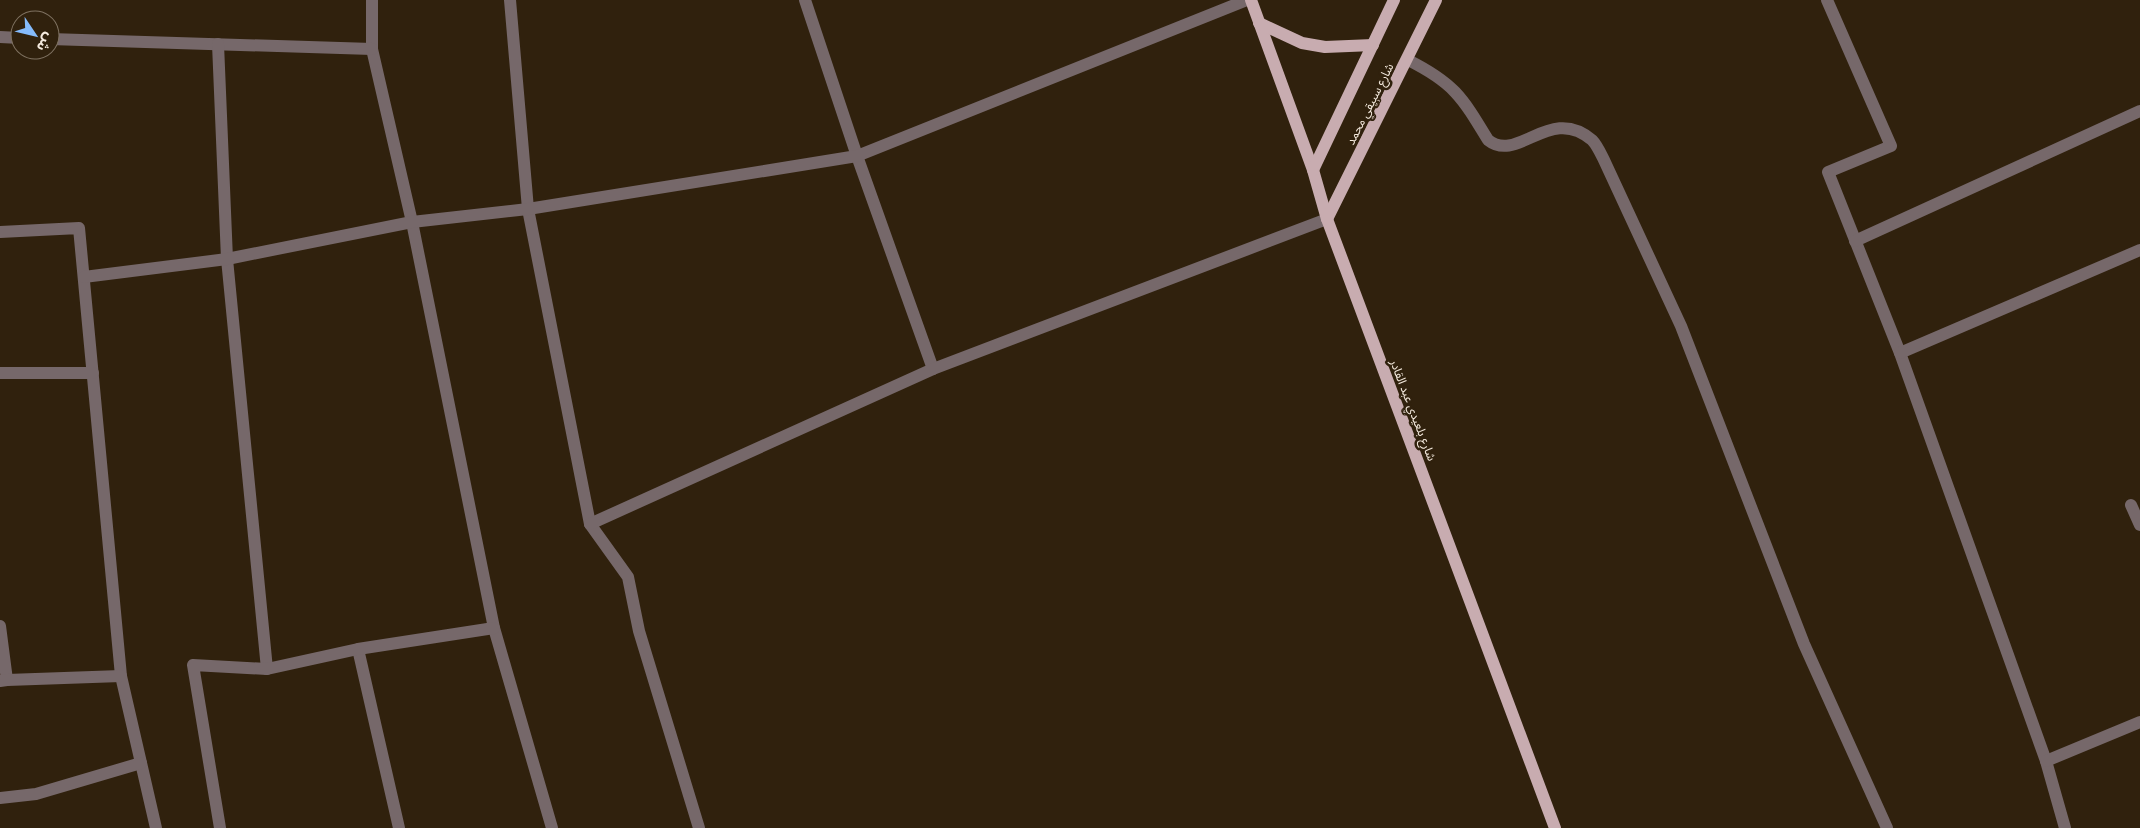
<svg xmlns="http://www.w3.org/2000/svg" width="2140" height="828" font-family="Raleway,'Noto Sans Arabic',sans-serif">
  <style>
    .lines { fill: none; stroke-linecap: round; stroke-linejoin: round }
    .minor { stroke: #76686a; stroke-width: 12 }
    .major { stroke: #c8acb0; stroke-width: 12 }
    .labels { text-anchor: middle; stroke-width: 5; stroke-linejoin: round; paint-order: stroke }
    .street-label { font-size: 12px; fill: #f5ebdf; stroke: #30210d }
  </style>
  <rect width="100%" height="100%" fill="#30210d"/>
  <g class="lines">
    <g class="minor">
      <path d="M372 0V49L412 222 494 628 552 828"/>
      <path d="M510 0 528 209 590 524 628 577 639 631 699 828"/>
      <path d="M805 0 857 156 933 369"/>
      <path d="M1827 0 1891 146 1828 172 1900 353 2046 761 2065 828"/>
      <path d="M0 37 20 38"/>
      <path d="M50 39 372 49"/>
      <path d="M218 44 227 259 267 669"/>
      <path d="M1408 60C1454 83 1462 97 1488 140 1518 164 1550 104 1592 140 1597 145 1601 154 1604 160L1681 326 1804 644 1887 828"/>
      <path d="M0 232 79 228 121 676 156 828"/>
      <path d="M1855 241 2140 111"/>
      <path d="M84 277 227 259 412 222 528 209 857 156 1247 0"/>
      <path d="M1900 353 2140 250"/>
      <path d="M0 373H93"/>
      <path d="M2131 505 2140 525"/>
      <path d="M590 524 933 369 1327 219"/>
      <path d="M0 626 7 680"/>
      <path d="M358 649 399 828"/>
      <path d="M0 681 7 680 121 676"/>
      <path d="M2046 761 2140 722"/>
      <path d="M0 798 36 794 141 763"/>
      <path d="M220 828 193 665 267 669 358 649 494 628"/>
    </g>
    <g class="major">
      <path d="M1251 0 1313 170 1327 219 1555 828"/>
      <path d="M1259 23 1302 43 1325 47 1373 45"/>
      <path d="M1313 170 1394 0"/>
      <path d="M1327 219 1436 0"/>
    </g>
  </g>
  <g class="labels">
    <g class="street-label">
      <text transform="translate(1370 104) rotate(-63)" y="4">شارع سبيقي محمد</text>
      <text transform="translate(1413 410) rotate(69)" y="4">شارع بلعيدي عبد القادر</text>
    </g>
  </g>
  <g transform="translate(35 35) rotate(125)"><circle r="24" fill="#30210d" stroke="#7f7261"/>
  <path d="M0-4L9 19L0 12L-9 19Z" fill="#85bbfb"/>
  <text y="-8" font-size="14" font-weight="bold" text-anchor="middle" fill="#f5ebdf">ش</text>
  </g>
</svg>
